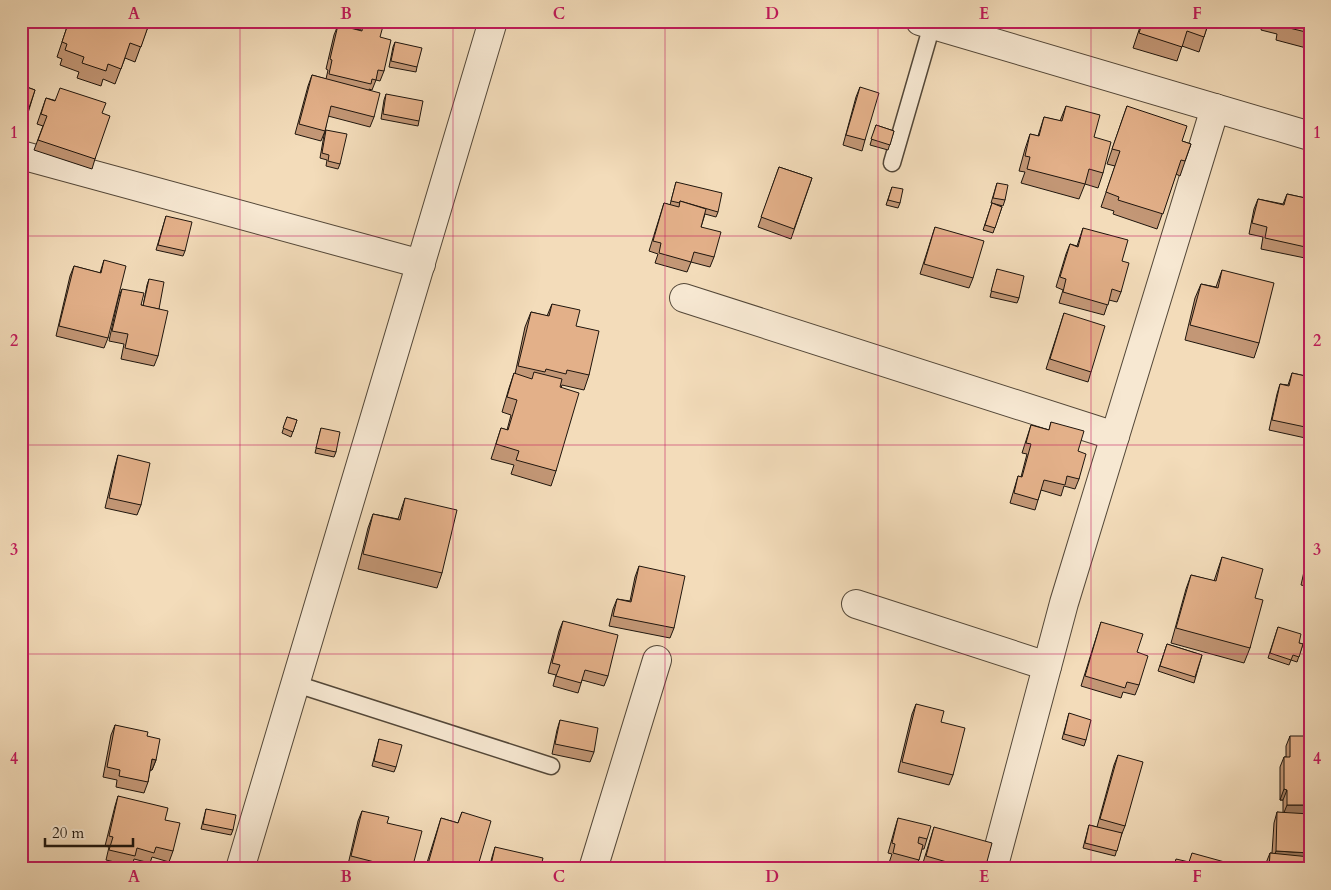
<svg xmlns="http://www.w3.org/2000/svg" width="1331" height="890" font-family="Cardo,serif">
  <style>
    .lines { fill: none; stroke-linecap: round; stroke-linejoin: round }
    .lane-casing { stroke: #534738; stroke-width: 19 }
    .street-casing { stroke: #534738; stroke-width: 30 }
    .lane { stroke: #f7e8d2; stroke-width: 16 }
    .street { stroke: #f7e8d2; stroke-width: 28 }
    .wall { fill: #c39776; stroke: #1e150d }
    .shaded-wall { fill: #9f7b60; stroke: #1e150d }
    .building { fill: #e3b089; stroke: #1e150d }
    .grid { fill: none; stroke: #c2185b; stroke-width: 1; stroke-opacity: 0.55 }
    .neatline { fill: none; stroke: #c2185b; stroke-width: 2 }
    .grid-label { font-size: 16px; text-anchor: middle; font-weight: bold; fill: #c2185b }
  </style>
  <rect width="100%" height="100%" fill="#f3dcba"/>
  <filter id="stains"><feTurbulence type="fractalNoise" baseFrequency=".004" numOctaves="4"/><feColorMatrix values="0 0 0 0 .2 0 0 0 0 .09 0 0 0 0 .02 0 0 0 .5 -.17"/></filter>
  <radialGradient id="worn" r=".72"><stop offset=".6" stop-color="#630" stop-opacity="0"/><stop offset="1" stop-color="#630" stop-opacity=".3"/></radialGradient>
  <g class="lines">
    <defs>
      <g id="lane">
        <path d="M892 163 932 25"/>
        <path d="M296 684 551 766"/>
      </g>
      <g id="street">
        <path d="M920 21 1310 136"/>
        <path d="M21 155 421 264"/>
        <path d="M684 298 1115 436"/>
        <path d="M856 604 1047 666"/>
        <path d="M240 869 493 21"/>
        <path d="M593 869 657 660"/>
        <path d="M993 869 1064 603 1215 108"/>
      </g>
    </defs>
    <use href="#lane" class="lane-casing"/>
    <use href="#street" class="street-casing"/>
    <use href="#lane" class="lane"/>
    <use href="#street" class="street"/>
  </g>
  <g class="wall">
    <path d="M69 21H150L135 62 125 58 115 84 103 79 101 86 77 78 79 72 60 65 62 59 57 57Z"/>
    <path d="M363 21 380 37 384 71 380 81 376 80 372 90 369 89V90L374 117 370 127 328 116 325 131 321 141 295 134 308 86 312 75 326 79 328 70 326 69 334 35 338 25 360 30Z"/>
    <path d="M1142 21H1209L1199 52 1182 46 1177 61 1133 48Z"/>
    <path d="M1263 21H1310V49L1276 40 1277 34 1261 30Z"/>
    <path d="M395 42 417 67 416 72 389 67 393 47Z"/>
    <path d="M21 85 35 90 28 113 21 111Z"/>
    <path d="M860 87 865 140 862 151 843 145 856 97Z"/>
    <path d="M386 94 419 121 418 126 381 119 384 100Z"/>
    <path d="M46 98 102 113 95 159 92 169 34 150 43 126 37 124Z"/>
    <path d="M1066 106 1094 137 1103 173 1098 188 1085 184 1079 199 1021 183 1025 172 1019 171 1025 149 1030 134 1038 136 1044 117 1060 121Z"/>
    <path d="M1127 106 1182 141 1191 144 1180 176 1176 174 1157 229 1113 214 1114 211 1101 207 1115 166 1107 164Z"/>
    <path d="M876 125 894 131 888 150 870 145Z"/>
    <path d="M326 130 340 164 338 169 326 166 327 160 320 158 324 135Z"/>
    <path d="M779 167 812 178 791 239 758 227Z"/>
    <path d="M676 182 718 212 716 217 705 214 701 227 714 257 710 267 691 262 687 272 655 263 658 254 649 251 664 203 670 205Z"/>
    <path d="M997 183 1005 200 1003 206 991 203Z"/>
    <path d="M892 187 900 203 898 208 886 205Z"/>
    <path d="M1287 194 1310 199V259L1261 249 1263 237 1249 234 1254 209 1258 199 1283 204Z"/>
    <path d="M992 203 1002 207 993 233 983 230Z"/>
    <path d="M166 216 185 251 183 256 156 250Z"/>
    <path d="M935 227 973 278 969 288 920 274Z"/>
    <path d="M1083 228 1122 261 1121 292 1117 302 1109 300 1104 315 1059 303 1063 290 1056 287 1066 254 1070 244 1077 246Z"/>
    <path d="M104 260 108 338 104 348 56 336 70 276 74 266 100 273Z"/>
    <path d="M997 269 1019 298 1017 303 990 297Z"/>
    <path d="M1222 270 1259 343 1254 358 1185 340 1195 298 1201 284 1216 287Z"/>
    <path d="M149 279 159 309 158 356 154 366 121 359 124 344 109 341 118 299 122 289 143 306 147 285Z"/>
    <path d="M552 304 576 326 589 375 584 390 562 385 561 388 556 471 551 486 511 474 514 465 491 459 501 428 507 430 511 415 502 412 509 388 514 373 515 374 525 327 531 312 547 316Z"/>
    <path d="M1064 313 1091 372 1088 382 1046 369Z"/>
    <path d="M1292 373 1310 377V439L1269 430 1277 394 1280 384 1288 385Z"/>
    <path d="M287 417 297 420 291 437 282 433Z"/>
    <path d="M1051 422 1078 451 1079 479 1075 489 1064 486 1061 496 1041 490 1035 510 1010 503 1018 476 1021 477 1027 454 1022 453 1031 425 1049 430Z"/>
    <path d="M321 428 336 452 334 457 315 453Z"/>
    <path d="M118 455 141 505 137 515 105 508 115 466Z"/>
    <path d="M405 498 442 573 437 588 358 569 368 528 373 514 398 519Z"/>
    <path d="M1222 557 1255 598 1250 648 1244 663 1171 643 1186 589 1191 575 1214 581Z"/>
    <path d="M639 566 674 628 670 638 609 626 613 609 617 599 630 601 635 577Z"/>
    <path d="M1305 567 1310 568V587L1301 585Z"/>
    <path d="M563 621 608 676 604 686 582 680 578 693 553 686 556 675 548 673 559 631Z"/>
    <path d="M1101 622 1137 652 1139 685 1135 695 1123 692 1121 698 1081 686Z"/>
    <path d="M1278 627 1299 643 1303 644 1297 662 1291 660 1289 665 1268 658Z"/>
    <path d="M1167 644 1202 655 1194 683 1158 671Z"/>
    <path d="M916 704 941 722 953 775 949 785 898 772 912 714Z"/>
    <path d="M1069 713 1086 740 1084 746 1062 739Z"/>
    <path d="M560 720 594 752 590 762 552 754 557 730Z"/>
    <path d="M115 725 147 736 156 760 152 770H150L148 782 144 793 116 787 117 780 103 777 111 735Z"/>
    <path d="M1290 736 1310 869H1266V863L1270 853H1272L1274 823 1277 812 1283 813V800H1280V767L1284 757H1286V746Z"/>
    <path d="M379 739 396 767 394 772 372 766Z"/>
    <path d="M1118 755 1125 826 1121 836 1115 856 1083 848 1089 825 1097 827 1114 765Z"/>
    <path d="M118 796 165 820 173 851 169 862 152 857 150 863 134 859 132 866 106 860 109 847 105 846 115 806Z"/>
    <path d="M206 809 233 830 231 835 201 829Z"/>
    <path d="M362 811 387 823 412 869H347L358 821Z"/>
    <path d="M462 812 477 869H425L441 818 458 823Z"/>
    <path d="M898 818 927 839 924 849H922L916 869H911L889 863 892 854 888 853 895 828Z"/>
    <path d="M934 827 985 869H932L922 866Z"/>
    <path d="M495 847 541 866 548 869H489L492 857Z"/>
  </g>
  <g class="shaded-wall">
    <path d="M152 759 156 760 152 770H149Z"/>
    <path d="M1284 789 1287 790 1283 800H1280Z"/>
    <path d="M1287 805H1310V815H1283Z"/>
    <path d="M1276 851 1310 853V863L1272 861Z"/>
  </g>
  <g class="building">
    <path d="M69 21H150L141 47 130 43 121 69 108 64 106 71 82 63 84 57 65 50 67 44 62 42Z"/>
    <path d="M363 21 383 26 380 37 391 40 384 71 378 70 376 80 372 79 371 84 329 74 332 60 330 59 338 25 362 31Z"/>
    <path d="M1143 21H1209L1204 37 1187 31 1182 47 1139 33Z"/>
    <path d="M1282 21H1310V33L1281 26Z"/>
    <path d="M395 42 422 48 417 67 391 61Z"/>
    <path d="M312 75 380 93 374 117 331 106 325 131 299 124Z"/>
    <path d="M21 85 35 90 29 108 21 105Z"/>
    <path d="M860 87 879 93 865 140 846 135Z"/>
    <path d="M60 88 106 103 102 113 110 116 95 159 38 140 47 116 41 114 46 98 55 101Z"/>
    <path d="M386 94 423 101 419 121 383 114Z"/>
    <path d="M1066 106 1100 115 1094 137 1111 142 1103 173 1089 169 1085 184 1027 169 1030 157 1025 156 1030 134 1039 136 1044 117 1062 121Z"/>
    <path d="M1127 106 1187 126 1182 141 1191 144 1185 161 1181 160 1163 214 1118 200 1119 197 1106 192 1120 151 1112 149Z"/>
    <path d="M876 125 894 131 890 145 871 139Z"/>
    <path d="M326 130 347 134 340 164 328 161 329 155 322 153Z"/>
    <path d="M779 167 812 178 794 229 761 217Z"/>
    <path d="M676 182 722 193 718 212 680 201V203L671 201Z"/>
    <path d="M997 183 1008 185 1005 200 993 198Z"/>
    <path d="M892 187 903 189 900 203 888 200Z"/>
    <path d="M1287 194 1310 199V248L1265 238 1267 227 1252 223 1258 199 1284 205Z"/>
    <path d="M680 201 706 209 701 227 721 232 714 257 694 252 691 262 659 253 661 243 653 241 664 203 679 207Z"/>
    <path d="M992 203 1002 207 995 228 985 225Z"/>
    <path d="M166 216 192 222 185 251 158 245Z"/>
    <path d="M935 227 984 241 973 278 924 264Z"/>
    <path d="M1083 228 1128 240 1122 261 1129 263 1121 292 1112 289 1108 305 1063 292 1066 279 1060 277 1070 244 1078 247Z"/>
    <path d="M104 260 126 266 108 338 59 326 74 266 101 273Z"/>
    <path d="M997 269 1024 276 1019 298 991 291Z"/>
    <path d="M1222 270 1274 283 1259 343 1190 325 1201 284 1218 288Z"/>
    <path d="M149 279 164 282 159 309 143 306Z"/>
    <path d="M122 289 144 293 141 305 168 311 158 356 125 348 128 334 112 331Z"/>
    <path d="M552 304 580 310 576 326 599 331 589 375 567 370 566 374 546 369 545 372 518 366 531 312 549 316Z"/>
    <path d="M1064 313 1105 326 1091 372 1050 359Z"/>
    <path d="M534 372 562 379 560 387 579 393 556 471 516 460 519 451 496 444 501 428 508 430 517 400 507 397 514 373 532 379Z"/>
    <path d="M1292 373 1310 377V428L1272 420 1280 384 1289 386Z"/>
    <path d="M287 417 297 420 293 432 283 428Z"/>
    <path d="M1051 422 1084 431 1078 451 1086 454 1079 479 1067 476 1065 485 1044 480 1038 500 1014 493 1018 476 1022 477 1031 444 1026 443 1031 425 1049 430Z"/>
    <path d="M321 428 340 432 336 452 316 448Z"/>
    <path d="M118 455 150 463 141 505 109 498Z"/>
    <path d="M405 498 457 510 442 573 363 554 373 514 400 520Z"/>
    <path d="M1222 557 1263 569 1255 598 1263 600 1250 648 1176 628 1191 575 1216 581Z"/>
    <path d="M639 566 685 576 674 628 613 616 617 599 631 602Z"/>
    <path d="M1305 567 1310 568V581L1303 580Z"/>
    <path d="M563 621 618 635 608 676 585 670 581 683 556 676 560 665 552 663Z"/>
    <path d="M1101 622 1143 634 1137 652 1148 656 1139 685 1127 682 1125 688 1085 676Z"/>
    <path d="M1278 627 1301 634 1299 643 1303 644 1299 657 1293 655 1291 660 1270 653Z"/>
    <path d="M1167 644 1202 655 1195 677 1160 666Z"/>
    <path d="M916 704 944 711 941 722 965 728 953 775 902 762Z"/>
    <path d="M1069 713 1091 720 1086 740 1064 734Z"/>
    <path d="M560 720 598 728 594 752 555 744Z"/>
    <path d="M115 725 148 732 147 736 160 739 156 760 152 759 148 782 119 776 120 770 107 767Z"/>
    <path d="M1290 736H1310V805H1287V790L1284 789V757H1290Z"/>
    <path d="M379 739 402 745 396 767 374 761Z"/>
    <path d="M1118 755 1143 762 1125 826 1100 819Z"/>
    <path d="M118 796 168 808 165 820 180 823 173 851 156 847 154 853 137 848 135 856 109 850 113 837 109 836Z"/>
    <path d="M206 809 236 815 233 830 203 824Z"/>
    <path d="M362 811 389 817 387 823 422 831 412 869H402L351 856Z"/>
    <path d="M462 812 491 821 477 869H443V868L428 864 441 818 458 823Z"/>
    <path d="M1277 812 1310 814V853L1276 851Z"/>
    <path d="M898 818 931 826 927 839 919 837 918 843 923 845 919 860 893 853 895 844 892 843Z"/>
    <path d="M1089 825 1122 833 1117 851 1085 843Z"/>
    <path d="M934 827 992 843 985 869H971L926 856Z"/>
    <path d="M495 847 543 858 541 866 548 867V869H490Z"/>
    <path d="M1192 853 1250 869H1169L1170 865 1174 866 1176 859 1189 862Z"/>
    <path d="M1270 853 1310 857V869H1269Z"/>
    <path d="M348 866 360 869H347Z"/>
  </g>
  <path class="grid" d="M240 21V869M453 21V869M665 21V869M878 21V869M1091 21V869M21 236H1310M21 445H1310M21 654H1310"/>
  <rect width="1331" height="890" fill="none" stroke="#f3dcba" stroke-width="55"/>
  <path d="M45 838v8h88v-8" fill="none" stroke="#1e150d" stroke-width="2.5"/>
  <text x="52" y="838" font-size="15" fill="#1e150d" stroke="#f7e8d2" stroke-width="4" paint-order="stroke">20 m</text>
  <rect x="28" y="28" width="1276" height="834" class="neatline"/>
  <g class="grid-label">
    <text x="134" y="19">A</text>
    <text x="346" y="19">B</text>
    <text x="559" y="19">C</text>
    <text x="772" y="19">D</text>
    <text x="984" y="19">E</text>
    <text x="1197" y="19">F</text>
    <text x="14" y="138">1</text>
    <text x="1317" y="138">1</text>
    <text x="14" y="346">2</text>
    <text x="1317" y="346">2</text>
    <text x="14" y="555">3</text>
    <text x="1317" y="555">3</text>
    <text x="14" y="764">4</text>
    <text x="1317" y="764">4</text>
    <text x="134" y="882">A</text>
    <text x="346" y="882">B</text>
    <text x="559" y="882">C</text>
    <text x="772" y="882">D</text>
    <text x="984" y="882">E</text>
    <text x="1197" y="882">F</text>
  </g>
  <rect width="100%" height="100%" filter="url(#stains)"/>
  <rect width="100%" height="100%" fill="url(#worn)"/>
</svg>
